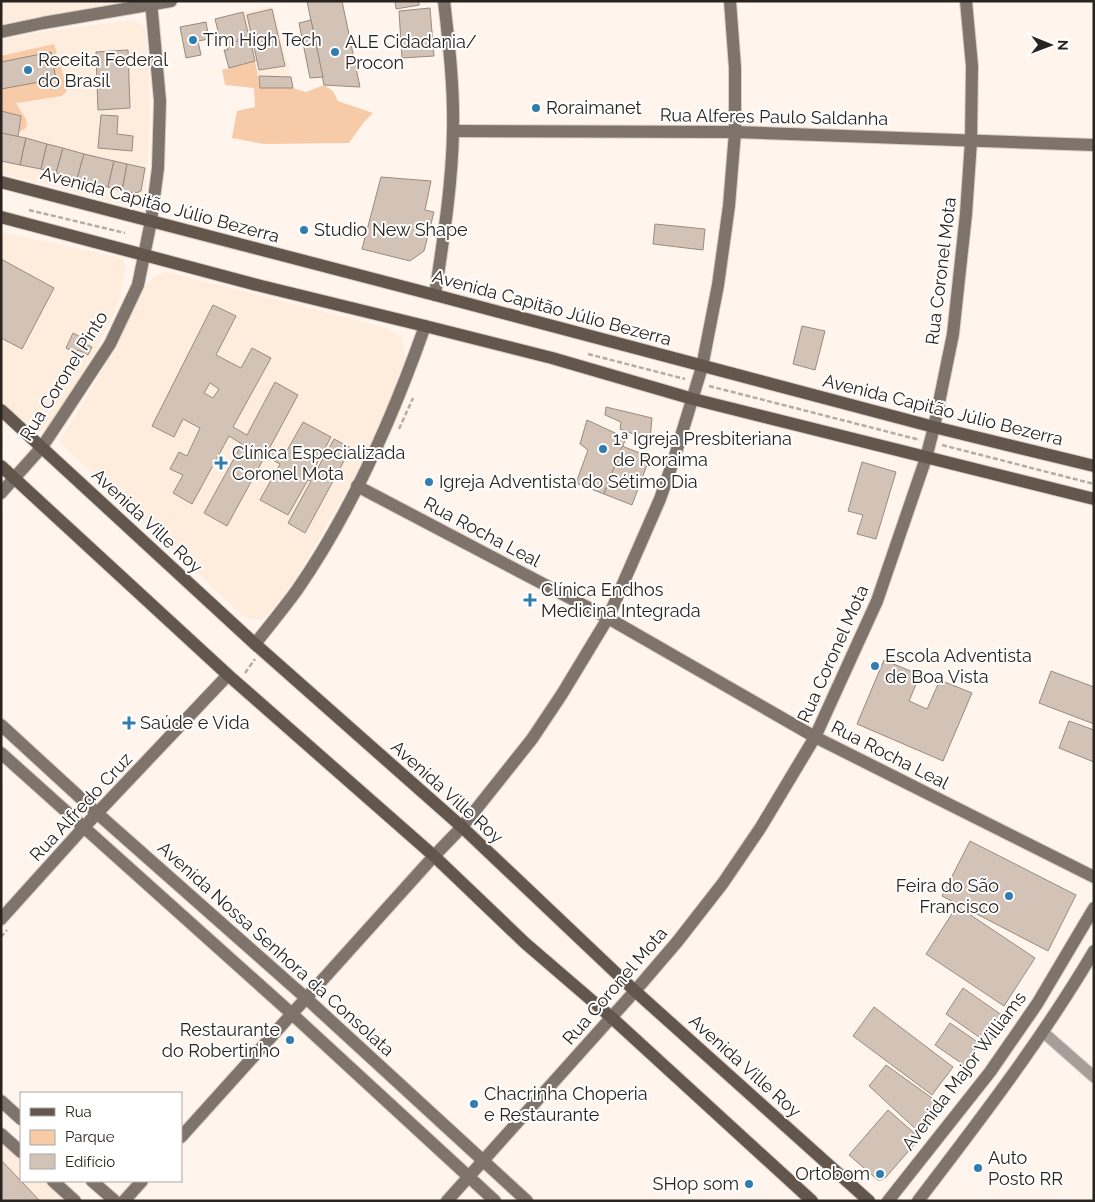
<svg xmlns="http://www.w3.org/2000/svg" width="1095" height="1202" font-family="Raleway,sans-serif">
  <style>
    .built { fill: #feecdd }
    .green { fill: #f7cba7 }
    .building { fill: #d3c3b7; stroke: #998a7e; fill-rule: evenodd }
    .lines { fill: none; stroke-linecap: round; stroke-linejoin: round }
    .street-casing { stroke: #d9cfc8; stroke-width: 13 }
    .secondary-casing { stroke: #d9cfc8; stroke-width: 14 }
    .primary-casing { stroke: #d9cfc8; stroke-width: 14 }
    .path { stroke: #b4aca5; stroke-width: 2.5; stroke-dasharray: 5 2.5; stroke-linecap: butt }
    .street { stroke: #a59e99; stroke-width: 11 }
    .secondary { stroke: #7e746c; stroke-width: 12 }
    .primary { stroke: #62564d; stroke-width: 12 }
    .poi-dot { fill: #307daf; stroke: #fff; stroke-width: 2 }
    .labels { text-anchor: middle; stroke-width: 4; stroke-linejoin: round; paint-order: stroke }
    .poi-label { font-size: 18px; fill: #2a2420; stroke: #fff; text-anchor: start }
    .street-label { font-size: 18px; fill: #2a2420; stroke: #fff }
  </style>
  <rect width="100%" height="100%" fill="#fff5ed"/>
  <g class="built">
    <path d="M1 1H126L1 28Z"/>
    <path d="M273 6 291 77 293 88H260L243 12Z"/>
    <path d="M133 20 145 27 149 77 150 115 145 210 1 173V41L33 33Z"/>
    <path d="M1 232 117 257 123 260 126 266 120 296 113 315 94 354 50 425 37 434 1 401Z"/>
    <path d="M166 272 383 327 402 337 405 359 383 418 351 483 292 585 263 620 245 618 59 442 99 377 145 287 154 277Z"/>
    <path d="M1 1132 21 1151V1181H52L73 1201H1Z"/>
  </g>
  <g class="green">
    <path d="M54 44 67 88 66 92 62 96 16 103 26 119 27 125 25 129 19 132 21 116 1 111V56Z"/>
    <path d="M255 61 260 88H293L306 92 324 85 333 91 338 101 373 113 364 122 349 143 264 144 232 138 237 111 255 107 254 88 225 85 222 70Z"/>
  </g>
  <g class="building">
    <path d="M307 1H342L360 87 324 85Z"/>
    <path d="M395 1H419V5L396 9Z"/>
    <path d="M430 8 434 56 402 58 399 11Z"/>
    <path d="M272 9 285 66 259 70 247 15Z"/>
    <path d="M243 12 249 37 237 40V42L250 39 255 61 229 68 224 50H228L225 38 220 39 215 19Z"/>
    <path d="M311 20 323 77 310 78 299 23Z"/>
    <path d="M206 22 209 39 198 41 201 55 186 58 180 27Z"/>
    <path d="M128 50 130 108 98 110 96 52Z"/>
    <path d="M51 52 56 79 1 89V62Z"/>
    <path d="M259 76 291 77 293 88H260Z"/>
    <path d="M1 111 21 116 18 137 1 133Z"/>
    <path d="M101 115 118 116 117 134 133 136 132 151 98 148Z"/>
    <path d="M1 133 26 138 20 165 1 161Z"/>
    <path d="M26 138 47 144 41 169 20 165Z"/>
    <path d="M47 144 63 148 56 173 41 169Z"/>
    <path d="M63 148 84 154 77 179 56 173Z"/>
    <path d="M84 154 114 161 108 187 77 179Z"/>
    <path d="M114 161 127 164 122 191 108 187Z"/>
    <path d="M127 164 145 168 141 191 136 193 122 191Z"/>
    <path d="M381 177 431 181 425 210 434 212 424 251 410 261 362 249Z"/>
    <path d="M655 224 705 229 703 250 653 244Z"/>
    <path d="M1 259 54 288 22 349 1 338Z"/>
    <path d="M213 305 236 316 216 355 241 368 252 348 271 358 233 427 247 435 275 382 298 395 270 447 284 456 303 422 331 437 313 471 315 473 334 439 351 448 305 533 288 523 311 481 308 480 288 515 260 500 280 464 265 456 227 526 204 513 242 444 229 436 192 504 173 493 183 475 170 469 179 452 187 456 200 428 183 419 174 437 152 426ZM210 383 219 389 213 398 204 393Z"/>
    <path d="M802 326 825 331 815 370 793 364Z"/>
    <path d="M73 333 84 339 82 342 92 347 88 355 78 350 76 353 66 348Z"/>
    <path d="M606 407 652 418 650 440 620 429 621 422 605 415Z"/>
    <path d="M587 420 626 438 604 494 576 483 588 450 580 444Z"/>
    <path d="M622 446 650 457 632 505 604 494Z"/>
    <path d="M862 462 896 472 876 539 857 534 863 515 848 511Z"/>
    <path d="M884 660 920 675 909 701 927 709 940 680 972 693 943 761 857 724Z"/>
    <path d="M1051 671 1094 687V724L1039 703Z"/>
    <path d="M1069 721 1094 730V762L1059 748Z"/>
    <path d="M970 841 1076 895 1048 951 942 896Z"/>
    <path d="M957 906 1035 958 1004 1006 926 954Z"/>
    <path d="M963 988 1006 1018 989 1044 946 1014Z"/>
    <path d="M874 1007 953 1067 932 1095 853 1036Z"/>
    <path d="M950 1023 979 1043 964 1065 935 1045Z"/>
    <path d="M886 1065 943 1106 920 1133 869 1086Z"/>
    <path d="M888 1110 920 1138 886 1177 881 1180H878L849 1155Z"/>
    <path d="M1 1160 40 1201H1Z"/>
  </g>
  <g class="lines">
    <defs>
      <path id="street" d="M1043 1032 1094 1077"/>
      <g id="secondary">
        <path d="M1 32 43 23 171 1"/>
        <path d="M453 131 735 132 1094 145"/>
        <path d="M435 295C443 241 452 186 453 131 454 88 449 44 444 1"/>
        <path d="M357 486 608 618 815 737 1094 877"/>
        <path d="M1 493 42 447 62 417 110 344 138 285 151 221 158 168 160 101 151 1"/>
        <path d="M255 644C269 626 284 608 297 590 351 512 394 414 425 326"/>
        <path d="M1 725 98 814 306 998 527 1201"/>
        <path d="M1 753 292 1014 495 1201"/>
        <path d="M1 919 84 827 228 675"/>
        <path d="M1 1101 21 1119"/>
        <path d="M1 1134 21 1152"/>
        <path d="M181 1137 434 856 462 827 532 739 562 694 608 618 660 499 674 459 702 367 718 285 729 206 735 132V68L730 1"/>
        <path d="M53 1181 75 1201"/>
        <path d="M92 1181 115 1201"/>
        <path d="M124 1201 142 1181"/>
        <path d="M447 1201 635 991 677 942 723 883 761 827 815 737 877 601 926 458 934 427 953 334 966 214 971 141 972 66 966 1"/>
        <path d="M888 1201 990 1072 1037 1004 1094 908"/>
        <path d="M918 1201C980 1120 1042 1039 1094 951"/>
      </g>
      <g id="primary">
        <path d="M1 182 435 295 934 427 1094 466"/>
        <path d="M1 217 261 286 425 326 552 358 693 399 1094 499"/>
        <path d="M1 410 255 644 462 827 635 991 869 1201"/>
        <path d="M1 466 228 675 434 856 525 943 611 1017 812 1201"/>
      </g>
    </defs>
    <use href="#street" class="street-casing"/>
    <use href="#secondary" class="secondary-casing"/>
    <use href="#primary" class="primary-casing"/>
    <g class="path">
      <path d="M29 210 125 233"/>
      <path d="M588 354 685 379"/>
      <path d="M709 386 920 440"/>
      <path d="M399 429 413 398"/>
      <path d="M942 445 1094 484"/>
      <path d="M245 673 255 659"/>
      <path d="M1 937 7 930"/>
    </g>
    <use href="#street" class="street"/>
    <use href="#secondary" class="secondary"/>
    <use href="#primary" class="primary"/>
  </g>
  <g class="poi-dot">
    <circle cx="193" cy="40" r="5"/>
    <circle cx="335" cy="52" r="5"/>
    <circle cx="28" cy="70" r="5"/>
    <circle cx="536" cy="108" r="5"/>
    <circle cx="304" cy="230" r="5"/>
    <circle cx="603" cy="449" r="5"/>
    <path d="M218.5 455.5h5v5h5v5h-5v5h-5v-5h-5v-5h5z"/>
    <circle cx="429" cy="482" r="5"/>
    <path d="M527.5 592.5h5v5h5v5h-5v5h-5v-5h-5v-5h5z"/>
    <circle cx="875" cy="666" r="5"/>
    <path d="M126.5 715.5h5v5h5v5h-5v5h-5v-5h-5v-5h5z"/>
    <circle cx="1009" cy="896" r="5"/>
    <circle cx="290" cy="1040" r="5"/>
    <circle cx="474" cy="1104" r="5"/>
    <circle cx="978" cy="1168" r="5"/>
    <circle cx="880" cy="1174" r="5"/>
    <circle cx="749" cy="1184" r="5"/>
  </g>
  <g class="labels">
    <g class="poi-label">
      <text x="203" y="46">Tim High Tech</text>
      <text x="345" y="48">ALE Cidadania/<tspan x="345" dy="21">Procon</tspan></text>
      <text x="38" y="66">Receita Federal<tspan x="38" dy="21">do Brasil</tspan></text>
      <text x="546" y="114">Roraimanet</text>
      <text x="314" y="236">Studio New Shape</text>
      <text x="613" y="445">1ª Igreja Presbiteriana<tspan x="613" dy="21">de Roraima</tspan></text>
      <text x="232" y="459">Clínica Especializada<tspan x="232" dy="21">Coronel Mota</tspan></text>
      <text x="439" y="488">Igreja Adventista do Sétimo Dia</text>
      <text x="541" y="596">Clínica Endhos<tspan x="541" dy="21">Medicina Integrada</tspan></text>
      <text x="885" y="662">Escola Adventista<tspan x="885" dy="21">de Boa Vista</tspan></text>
      <text x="140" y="729">Saúde e Vida</text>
      <text x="999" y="892" text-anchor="end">Feira do São<tspan x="999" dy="21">Francisco</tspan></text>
      <text x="280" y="1036" text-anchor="end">Restaurante<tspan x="280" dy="21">do Robertinho</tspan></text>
      <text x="484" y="1100">Chacrinha Choperia<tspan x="484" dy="21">e Restaurante</tspan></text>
      <text x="988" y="1164">Auto<tspan x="988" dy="21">Posto RR</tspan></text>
      <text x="870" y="1180" text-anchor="end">Ortobom</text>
      <text x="739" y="1190" text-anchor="end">SHop som</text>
    </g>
    <g class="street-label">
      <text transform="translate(774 117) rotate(1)" y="6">Rua Alferes Paulo Saldanha</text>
      <text transform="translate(160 205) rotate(15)" y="6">Avenida Capitão Júlio Bezerra</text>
      <text transform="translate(941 271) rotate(-83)" y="6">Rua Coronel Mota</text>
      <text transform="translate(552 308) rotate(15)" y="6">Avenida Capitão Júlio Bezerra</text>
      <text transform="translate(64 376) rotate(-58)" y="6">Rua Coronel Pinto</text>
      <text transform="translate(943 410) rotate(14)" y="6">Avenida Capitão Júlio Bezerra</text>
      <text transform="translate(147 521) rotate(43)" y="6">Avenida Ville Roy</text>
      <text transform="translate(482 532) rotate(28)" y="6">Rua Rocha Leal</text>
      <text transform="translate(833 654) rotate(-66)" y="6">Rua Coronel Mota</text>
      <text transform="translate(890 755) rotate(27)" y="6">Rua Rocha Leal</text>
      <text transform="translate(447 792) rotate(42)" y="6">Avenida Ville Roy</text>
      <text transform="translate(81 807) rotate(-47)" y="6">Rua Alfredo Cruz</text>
      <text transform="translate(276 949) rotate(42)" y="6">Avenida Nossa Senhora da Consolata</text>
      <text transform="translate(615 986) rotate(-49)" y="6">Rua Coronel Mota</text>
      <text transform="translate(745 1066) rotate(42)" y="6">Avenida Ville Roy</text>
      <text transform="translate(964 1071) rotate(-53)" y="6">Avenida Major Williams</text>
    </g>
  </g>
  <rect width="1095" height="1202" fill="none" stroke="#2a2420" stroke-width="5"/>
  <rect x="20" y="1092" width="162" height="90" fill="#ffffff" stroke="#aaa7a6"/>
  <rect x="30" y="1108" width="25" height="8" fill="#62564d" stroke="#aaa7a6"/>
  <text x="65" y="1117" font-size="15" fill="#2a2420">Rua</text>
  <rect x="30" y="1130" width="25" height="15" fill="#f7cba7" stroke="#aaa7a6"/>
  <text x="65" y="1142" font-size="15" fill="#2a2420">Parque</text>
  <rect x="30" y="1154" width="25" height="15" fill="#d3c3b7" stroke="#aaa7a6"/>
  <text x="65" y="1167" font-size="15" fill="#2a2420">Edifício</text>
  <g transform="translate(1050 45) rotate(91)" stroke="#ffffff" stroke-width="4" paint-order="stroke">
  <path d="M0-4L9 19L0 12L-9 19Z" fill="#2a2420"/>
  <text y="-8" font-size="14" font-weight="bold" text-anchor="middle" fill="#2a2420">N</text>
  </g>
</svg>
